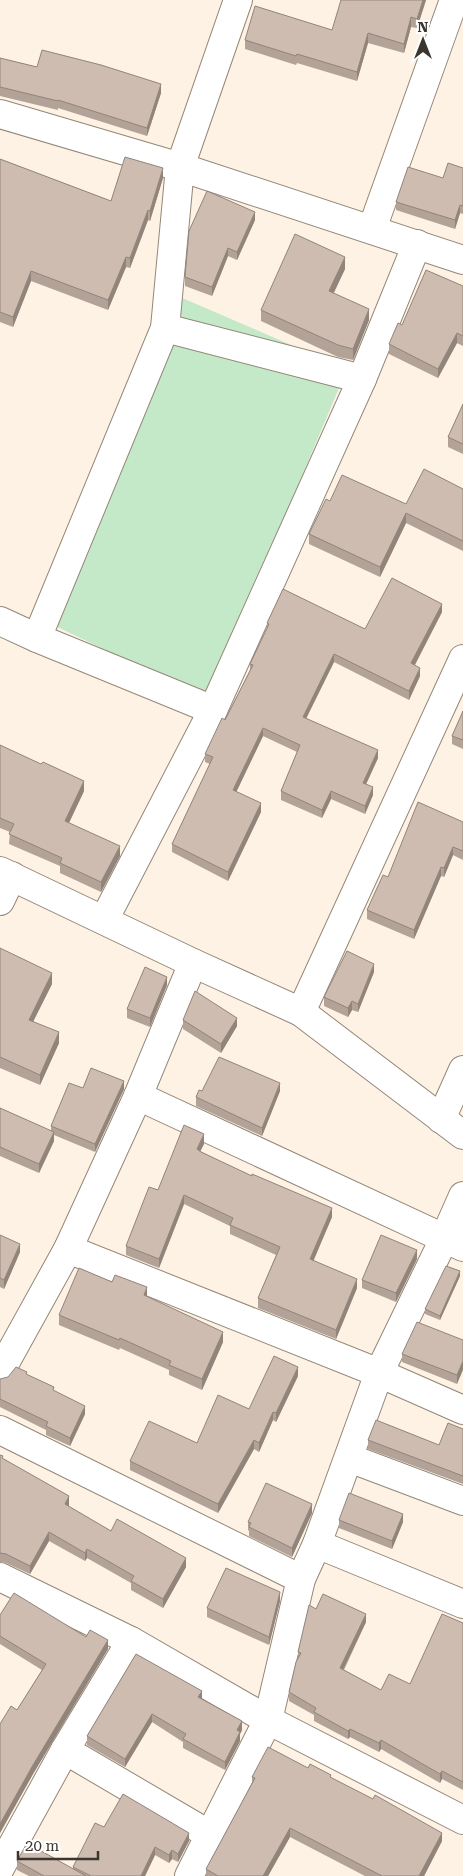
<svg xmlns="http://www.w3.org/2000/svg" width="463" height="1876" font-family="'Roboto Serif',serif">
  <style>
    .green { fill: #c3e9c9 }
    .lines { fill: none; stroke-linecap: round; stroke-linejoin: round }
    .minor-casing { stroke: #948778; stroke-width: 30 }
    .minor { stroke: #fff; stroke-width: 28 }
    .wall { fill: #b2a297 }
    .shaded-wall { fill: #91847b }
    .building { fill: #cfbcb0; stroke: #91847b }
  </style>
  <rect width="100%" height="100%" fill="#fef2e5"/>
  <path class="green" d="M180 297 347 369 208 699 49 623Z"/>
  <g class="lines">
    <defs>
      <g id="minor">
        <path d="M0 114 180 167 463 260"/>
        <path d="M372 229 454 0"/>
        <path d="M165 328 362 379"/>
        <path d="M0 621 37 638 213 710"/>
        <path d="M37 638 165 328 180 167 238 0"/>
        <path d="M0 871 193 963 301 1012 463 1135"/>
        <path d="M0 901 12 876"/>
        <path d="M104 920 213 710 362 379 417 244"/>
        <path d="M193 963 138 1096 68 1249 379 1373 463 1410"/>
        <path d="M301 1012 463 659"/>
        <path d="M138 1096 463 1247"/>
        <path d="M441 1119 463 1070"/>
        <path d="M0 1372 68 1249"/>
        <path d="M0 1430 301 1579"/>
        <path d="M349 1458 463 1501"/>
        <path d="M317 1544 463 1604"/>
        <path d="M0 1577 131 1641 268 1720 463 1820"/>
        <path d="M65 1750 210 1835"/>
        <path d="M0 1868 65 1750 131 1641"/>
        <path d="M189 1876 268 1720 301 1579 317 1544 379 1373 444 1239 463 1196"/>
      </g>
    </defs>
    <use href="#minor" class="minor-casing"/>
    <use href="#minor" class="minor"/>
  </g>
  <g class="wall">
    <path d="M426 0 417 28 411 27 404 53 368 43 357 81 297 63 296 65 245 49V40L332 30Z"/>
    <path d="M0 58 37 67 161 93 147 136 58 108V110L0 96Z"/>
    <path d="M0 159 111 201 163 178 150 221 148 220 130 268 126 267 108 310 31 281 13 327 0 322Z"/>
    <path d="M463 168V214L460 213 455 229 396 210V202Z"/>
    <path d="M255 220 237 260 228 256 212 296 185 286V277Z"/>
    <path d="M345 269 334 293 369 320 353 360 338 357 261 321V310Z"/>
    <path d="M463 286V346L457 343 438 378 389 354V344L402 325Z"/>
    <path d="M463 404V454L448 447V437Z"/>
    <path d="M463 489V551L406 523 380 577 309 544V534L330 501 406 504Z"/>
    <path d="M442 612 415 665 420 676 409 700 334 662 306 718 378 758 366 784 373 795 365 814 331 799 322 818 281 800V791L297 752 263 736 236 792 261 812 228 881 172 852V844L210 764 205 762V754L225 720 250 670V664L267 629V623L365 629Z"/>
    <path d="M463 711V749L452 744V736Z"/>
    <path d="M0 745 84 791 69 823 120 856 101 892 60 873V866L9 844 10 832 0 828Z"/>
    <path d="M463 822V860L453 855 444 877 441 876 414 939 367 919V910L388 877Z"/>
    <path d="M0 948 52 984 33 1021 59 1043 40 1085 0 1068Z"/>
    <path d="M374 972 358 1012 352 1010 348 1017 324 1006V997Z"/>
    <path d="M167 985 150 1027 127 1018V1009Z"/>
    <path d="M183 1020 237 1026 221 1053 183 1029Z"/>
    <path d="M83 1088 124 1089 95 1152 54 1135V1141L39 1173 0 1156V1108L51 1131V1126Z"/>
    <path d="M202 1091H280L262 1136 196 1106V1097Z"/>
    <path d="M204 1144 200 1151 332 1217 313 1260 357 1288 336 1339 258 1308V1298L276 1255 230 1234V1226L184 1204 159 1268 126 1255V1246L158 1190Z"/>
    <path d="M0 1235 20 1252 4 1289 0 1287Z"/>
    <path d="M417 1259 396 1302 362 1288V1280Z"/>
    <path d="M460 1276 440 1320 425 1314V1309Z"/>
    <path d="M147 1297 223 1342 202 1390 169 1375V1370L120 1348 119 1350 59 1325V1315Z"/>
    <path d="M463 1340 457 1384 402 1362V1354Z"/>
    <path d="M27 1375 54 1391 85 1414 70 1446 46 1435V1430L0 1407V1379Z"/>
    <path d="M298 1376 276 1422 273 1420 259 1452 254 1449 218 1513 130 1470V1461L197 1443Z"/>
    <path d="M463 1429V1484L368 1449V1440L439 1445Z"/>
    <path d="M0 1455 3 1459 69 1505 68 1506 111 1531 186 1567 163 1608 131 1590V1583L87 1558 85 1561 49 1541 30 1574 6 1563 0 1562Z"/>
    <path d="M312 1513 292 1557 249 1536V1531L248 1530V1522Z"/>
    <path d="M339 1520 403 1522 392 1549 339 1528Z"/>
    <path d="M280 1601 269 1645 207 1617V1608Z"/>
    <path d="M316 1609 366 1622 344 1670 381 1690 410 1684 463 1623V1790L442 1779 440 1783 381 1749 379 1752 350 1737 348 1739 314 1721V1715L289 1701V1692L298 1658V1652Z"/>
    <path d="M0 1615 86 1637 108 1649 33 1774 0 1833V1724L17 1710 42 1670 0 1644Z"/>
    <path d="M136 1654 202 1699 242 1730 240 1734V1741L225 1770 183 1748V1742L152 1722 125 1767 87 1745V1736Z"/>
    <path d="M308 1768 331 1778 442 1841 424 1876H365L290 1837 268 1876H206V1869L252 1783V1777Z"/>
    <path d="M104 1827 189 1841 178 1862 172 1859 169 1863 155 1855 145 1876H29L17 1870V1861L73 1869V1867Z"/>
  </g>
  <g class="shaded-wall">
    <path d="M423 0H426L417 28V19Z"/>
    <path d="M411 17V27L404 53V44Z"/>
    <path d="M368 33V43L357 81V72Z"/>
    <path d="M161 84V93L147 136V128Z"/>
    <path d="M163 168V178L150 221V211Z"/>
    <path d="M460 205V213L455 229V220Z"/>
    <path d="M148 210V220L130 268V258Z"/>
    <path d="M255 212V220L237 260V252Z"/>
    <path d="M228 248V256L212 296V287Z"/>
    <path d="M126 257V267L108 310V300Z"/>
    <path d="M345 257V269L329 302V291Z"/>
    <path d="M31 271V281L13 327V317Z"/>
    <path d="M369 309V320L353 360V349Z"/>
    <path d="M457 333V343L438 378V369Z"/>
    <path d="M406 513V523L380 577V567Z"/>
    <path d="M442 604V612L411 672V663Z"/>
    <path d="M334 654V662L303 725V717Z"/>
    <path d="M420 668V676L409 700V691Z"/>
    <path d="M263 728V736L233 799V790Z"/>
    <path d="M378 750V758L363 791V783Z"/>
    <path d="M84 781V791L65 831V821Z"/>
    <path d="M373 787V795L365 814V806Z"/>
    <path d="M331 791V799L322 818V810Z"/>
    <path d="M261 803V812L228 881V872Z"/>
    <path d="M120 846V856L101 892V882Z"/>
    <path d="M453 847V855L444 877V868Z"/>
    <path d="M441 867V876L414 939V930Z"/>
    <path d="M374 964V972L358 1012V1004Z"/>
    <path d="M52 973V984L29 1030V1020Z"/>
    <path d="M167 977V985L150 1027V1018Z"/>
    <path d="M352 1001V1010L348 1017V1008Z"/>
    <path d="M237 1018V1026L221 1053V1044Z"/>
    <path d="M59 1032V1043L40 1085V1075Z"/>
    <path d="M124 1081V1089L95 1152V1144Z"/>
    <path d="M280 1083V1091L262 1136V1128Z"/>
    <path d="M54 1132V1141L39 1173V1164Z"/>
    <path d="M204 1134V1144L197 1158V1149Z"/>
    <path d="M184 1195V1204L159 1268V1259Z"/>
    <path d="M332 1208V1217L310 1269V1259Z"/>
    <path d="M20 1244V1252L4 1289V1280Z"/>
    <path d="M417 1250V1259L396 1302V1293Z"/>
    <path d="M460 1271V1276L440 1320V1316Z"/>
    <path d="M357 1279V1288L336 1339V1330Z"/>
    <path d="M147 1287V1298L144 1295Z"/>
    <path d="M223 1332V1342L202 1390V1379Z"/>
    <path d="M463 1361V1370L457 1384V1375Z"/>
    <path d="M298 1367V1376L276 1422V1413Z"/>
    <path d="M85 1406V1414L70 1446V1438Z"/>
    <path d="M273 1412V1420L259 1452V1443Z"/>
    <path d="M254 1440V1449L218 1513V1504Z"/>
    <path d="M69 1496V1505L65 1513V1504Z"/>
    <path d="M312 1504V1513L292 1557V1548Z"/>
    <path d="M403 1514V1522L392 1549V1541Z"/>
    <path d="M49 1532V1541L30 1574V1566Z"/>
    <path d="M87 1549V1558L85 1561V1553Z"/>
    <path d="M186 1558V1567L163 1608V1599Z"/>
    <path d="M280 1592V1601L269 1645V1637Z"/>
    <path d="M366 1614V1622L340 1676V1668Z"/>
    <path d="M108 1640V1649L33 1774 0 1833V1824L33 1765Z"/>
    <path d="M202 1691V1700L198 1697Z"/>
    <path d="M152 1714V1722L125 1767V1759Z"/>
    <path d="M242 1721V1730L240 1734V1741L225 1770V1762L237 1730Z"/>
    <path d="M350 1729V1737L348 1739V1731Z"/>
    <path d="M381 1740V1749L379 1752V1743Z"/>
    <path d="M442 1771V1779L440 1783V1774Z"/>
    <path d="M290 1828V1837L268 1876H263Z"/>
    <path d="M189 1833V1841L178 1862V1854Z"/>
    <path d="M442 1833V1841L424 1876H419Z"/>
    <path d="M155 1847V1855L145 1876H141Z"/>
    <path d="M172 1850V1859L169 1863V1855Z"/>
  </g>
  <g class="building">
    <path d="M341 0H423L417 19 411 17 404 44 368 33 357 72 297 54 296 56 245 40 255 6 332 30Z"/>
    <path d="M42 50 101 65 161 84 147 128 58 100V101L0 87V58L37 67Z"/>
    <path d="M125 157 163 168 150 211 148 210 130 258 126 257 108 300 31 271 13 317 0 312V159L111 201Z"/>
    <path d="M448 163 463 168V206L460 205 455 220 396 202 408 167 443 178Z"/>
    <path d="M207 191 255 212 237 252 228 248 212 287 185 277 189 231Z"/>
    <path d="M295 234 345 257 329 291 369 309 353 349 338 345 261 310Z"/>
    <path d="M426 270 463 286V336L457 333 438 369 389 344 398 323 402 325Z"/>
    <path d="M463 404V444L448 437Z"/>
    <path d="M424 469 463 489V541L406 513 380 567 309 534 326 499 330 501 342 475 406 504Z"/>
    <path d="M392 578 442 604 411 663 420 668 409 691 334 654 303 717 378 750 363 783 373 787 365 806 331 791 322 810 281 791 300 745 263 728 233 790 261 803 228 872 172 844 213 757 205 754 222 718 225 720 253 665 250 664 269 624 267 623 283 589 365 629Z"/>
    <path d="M463 711V740L452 736Z"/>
    <path d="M0 745 41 764 43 762 84 781 65 821 120 846 101 882 60 863 62 858 9 834 14 824 0 818Z"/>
    <path d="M418 802 463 822V851L453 847 444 868 441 867 414 930 367 910 383 875 388 877Z"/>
    <path d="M0 948 52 973 29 1020 59 1032 40 1075 0 1057Z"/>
    <path d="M347 951 374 964 358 1004 352 1001 348 1008 324 997Z"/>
    <path d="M145 967 167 977 150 1018 127 1009Z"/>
    <path d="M195 991 237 1018 221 1044 183 1020Z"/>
    <path d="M219 1057 280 1083 262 1128 196 1097 199 1090 202 1091Z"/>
    <path d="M91 1068 124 1081 95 1144 51 1126 69 1083 83 1088Z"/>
    <path d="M0 1108 54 1132 39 1164 0 1147Z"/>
    <path d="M184 1125 204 1134 197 1149 201 1152 252 1176V1174L332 1208 310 1259 357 1279 336 1330 258 1298 280 1247 230 1225 233 1218 184 1195 159 1259 126 1246 149 1187 158 1190Z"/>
    <path d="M0 1235 20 1244 4 1280 0 1278Z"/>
    <path d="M381 1235 417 1250 396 1293 362 1280Z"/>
    <path d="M446 1266 460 1271 440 1316 425 1309Z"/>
    <path d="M79 1268 112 1282 115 1275 147 1287 144 1295 223 1332 202 1379 169 1365 171 1361 120 1338 119 1340 59 1315Z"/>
    <path d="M417 1322 463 1340V1361L457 1375 402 1354Z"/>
    <path d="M274 1356 298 1367 276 1413 273 1412 259 1443 254 1440 218 1504 130 1461 149 1421 197 1443 218 1395 249 1409Z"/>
    <path d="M16 1367 27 1372 26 1374 54 1387 53 1390 85 1406 70 1438 46 1426 48 1422 0 1399V1379L8 1377Z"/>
    <path d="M376 1420 439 1445 448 1423 463 1429V1476L368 1440Z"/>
    <path d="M0 1455 3 1456 2 1458 69 1496 65 1504 111 1531 117 1519 186 1558 163 1599 131 1581 134 1576 87 1549 85 1553 49 1532 30 1566 6 1554 0 1553Z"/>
    <path d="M266 1483 312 1504 292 1548 249 1527 251 1523 248 1522Z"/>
    <path d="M349 1493 403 1514 392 1541 339 1520Z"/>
    <path d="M226 1568 280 1592 269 1637 207 1608Z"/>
    <path d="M14 1593 86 1637 90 1630 108 1640 33 1765 0 1824V1724L11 1706 17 1710 46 1664 0 1636V1615Z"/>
    <path d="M323 1594 366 1614 340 1668 381 1690 389 1674 410 1684 442 1614 463 1623V1782L442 1771 440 1774 381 1740 379 1743 350 1729 348 1731 314 1712 316 1708 289 1692 296 1662 301 1653 298 1652 309 1605 316 1609Z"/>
    <path d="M136 1654 202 1691 198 1697 242 1721 237 1730 240 1732 225 1762 183 1739 186 1734 152 1714 125 1759 87 1736Z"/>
    <path d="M268 1747 308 1768 310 1764 331 1775 330 1777 373 1799 375 1795 442 1833 419 1876H382L290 1828 263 1876H218L206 1869 255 1778 252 1777Z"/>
    <path d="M123 1794 189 1833 178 1854 172 1850 169 1855 155 1847 141 1876H91L73 1867 95 1823 104 1827Z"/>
    <path d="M27 1843 86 1876H44L17 1861Z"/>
  </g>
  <g transform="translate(423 40)" stroke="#ffffff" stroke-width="4" paint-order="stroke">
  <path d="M0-4L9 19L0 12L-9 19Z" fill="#3a352e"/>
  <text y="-8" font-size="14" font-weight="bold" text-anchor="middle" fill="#3a352e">N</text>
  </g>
  <path d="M18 1851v8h80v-8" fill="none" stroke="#3a352e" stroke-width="2.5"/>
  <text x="25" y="1851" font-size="15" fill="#3a352e" stroke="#ffffff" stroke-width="4" paint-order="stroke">20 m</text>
</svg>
